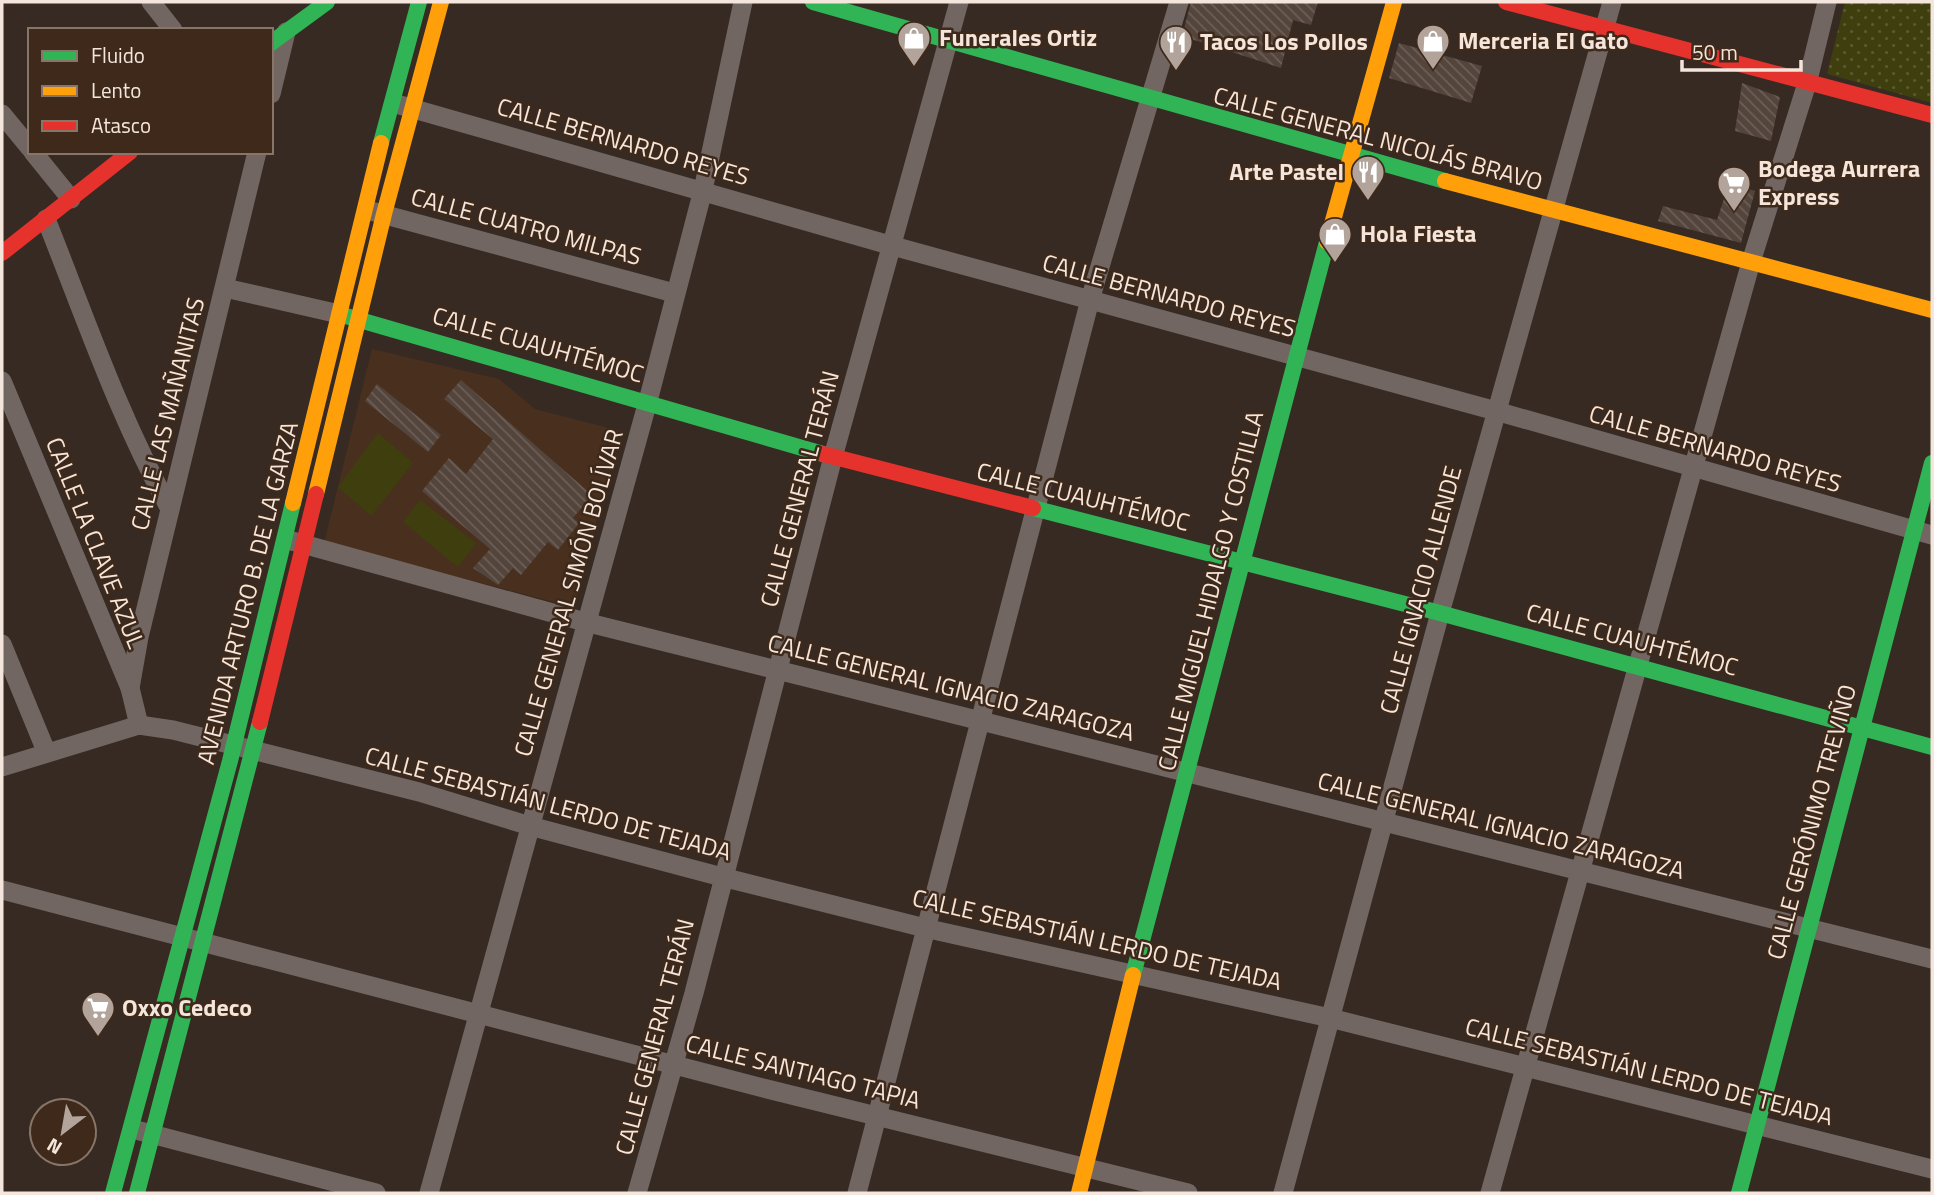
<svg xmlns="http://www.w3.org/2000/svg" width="1934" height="1195" font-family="'Titillium Web',sans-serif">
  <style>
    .built { fill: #49301e }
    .park { fill: url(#park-dots) }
    .pitch { fill: #3e3e0e }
    .building { fill: url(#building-back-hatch) }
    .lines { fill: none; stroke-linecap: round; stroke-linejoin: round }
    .street { stroke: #726663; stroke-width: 19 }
    .fast { stroke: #30b455; stroke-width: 16 }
    .slow { stroke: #ff9f0a; stroke-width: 16 }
    .jam { stroke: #e5322d; stroke-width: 16 }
    .labels { text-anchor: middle; stroke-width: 5; stroke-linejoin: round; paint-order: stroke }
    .poi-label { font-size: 24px; font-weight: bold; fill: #f4e6dc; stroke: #3e291a; text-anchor: start }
    .street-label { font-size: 24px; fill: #f4e6dc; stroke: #3e291a }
  </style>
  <defs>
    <pattern id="park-dots" width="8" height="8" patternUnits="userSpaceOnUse" patternTransform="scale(1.75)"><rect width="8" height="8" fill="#3e3e0e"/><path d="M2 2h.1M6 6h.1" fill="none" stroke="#5a5a30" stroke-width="1.8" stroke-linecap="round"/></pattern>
    <pattern id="building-back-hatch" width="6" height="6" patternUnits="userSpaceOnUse" patternTransform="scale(1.75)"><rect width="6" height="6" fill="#53443c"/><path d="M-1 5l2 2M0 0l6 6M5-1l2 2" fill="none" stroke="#6c5f58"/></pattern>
  </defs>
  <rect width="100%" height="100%" fill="#362a22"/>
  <path class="built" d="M372 349 499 379 535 409 620 431 574 607 324 543Z"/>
  <path class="park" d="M1845 2H1932V103L1827 74Z"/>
  <g class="pitch">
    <path d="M378 433 413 463 371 516 338 487Z"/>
    <path d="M420 500 476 543 458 567 403 522Z"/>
  </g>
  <g class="building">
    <path d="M1191 2H1318L1311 25 1293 20 1281 68 1182 36Z"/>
    <path d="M1399 43 1482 66 1471 103 1389 78Z"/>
    <path d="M1742 83 1780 97 1771 141 1735 131Z"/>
    <path d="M1729 183 1755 191 1741 243 1658 221 1663 206 1717 220Z"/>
    <path d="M461 380 592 495 573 518 579 523 558 550 548 542 521 575 513 568 498 585 473 568 490 549 422 491 449 458 466 474 493 439 444 399Z"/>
    <path d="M377 384 441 435 428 452 365 401Z"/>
  </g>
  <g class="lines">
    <g class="street">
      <path d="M151 2 173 30"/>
      <path d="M271 94 286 32"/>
      <path d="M400 105 893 246 1496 411 1932 535"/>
      <path d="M2 114 30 148"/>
      <path d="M33 152 71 199"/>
      <path d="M371 211 674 293"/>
      <path d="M46 219C85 317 119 417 170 509"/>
      <path d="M225 288 339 314"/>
      <path d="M2 381 130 688 139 725"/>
      <path d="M292 541 585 622 1932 959"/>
      <path d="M2 644 46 751"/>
      <path d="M130 688 139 637 257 152"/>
      <path d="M2 767 139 725 173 730 419 792 530 826 722 877 929 929 1330 1018 1932 1169"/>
      <path d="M2 890 767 1089 1188 1193"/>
      <path d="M140 1131 376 1193"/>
      <path d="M429 1193 648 401 703 190 743 2"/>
      <path d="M637 1193 694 993 833 457 959 2"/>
      <path d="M857 1193 1090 300 1179 2"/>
      <path d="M1283 1193 1440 613 1612 2"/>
      <path d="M1490 1193 1751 262 1808 80 1827 2"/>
    </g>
    <g class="fast">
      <path d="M813 2 1445 181"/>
      <path d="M271 43 327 2"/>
      <path d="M381 143 419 2"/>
      <path d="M339 314 823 454"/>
      <path d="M1033 508 1440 613 1932 747"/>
      <path d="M1133 975 1327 242"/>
      <path d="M113 1193 230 761 293 503"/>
      <path d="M137 1193 260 722"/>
      <path d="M1739 1193 1932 463"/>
    </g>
    <g class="slow">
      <path d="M1445 181 1932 310"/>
      <path d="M1327 242 1394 2"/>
      <path d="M316 494 384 214 441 2"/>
      <path d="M293 503 381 143"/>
      <path d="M1079 1193 1133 975"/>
    </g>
    <g class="jam">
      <path d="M1506 2 1932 115"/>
      <path d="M2 253 130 152"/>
      <path d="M823 454 1033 508"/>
      <path d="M260 722 316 494"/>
    </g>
  </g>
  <defs>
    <symbol id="shop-pin" viewBox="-11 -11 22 30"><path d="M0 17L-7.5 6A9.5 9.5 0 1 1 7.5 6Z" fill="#b2a49b" stroke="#3e291a"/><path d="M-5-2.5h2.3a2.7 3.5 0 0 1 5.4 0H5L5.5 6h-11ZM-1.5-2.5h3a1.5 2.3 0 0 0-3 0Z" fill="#fff"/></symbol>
    <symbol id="restaurant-pin" viewBox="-11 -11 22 30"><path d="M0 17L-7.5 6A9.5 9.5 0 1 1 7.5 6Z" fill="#b2a49b" stroke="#3e291a"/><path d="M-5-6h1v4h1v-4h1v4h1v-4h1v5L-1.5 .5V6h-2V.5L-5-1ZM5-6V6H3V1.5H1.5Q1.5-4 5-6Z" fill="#fff"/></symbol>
    <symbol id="supermarket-pin" viewBox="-11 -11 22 30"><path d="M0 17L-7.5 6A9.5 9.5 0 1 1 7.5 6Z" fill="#b2a49b" stroke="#3e291a"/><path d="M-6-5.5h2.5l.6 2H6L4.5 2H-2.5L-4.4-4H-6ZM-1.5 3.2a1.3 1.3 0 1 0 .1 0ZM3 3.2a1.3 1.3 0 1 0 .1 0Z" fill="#fff"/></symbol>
  </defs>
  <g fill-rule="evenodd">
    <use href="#shop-pin" x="895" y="19" width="38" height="52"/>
    <use href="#shop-pin" x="1414" y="22" width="38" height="52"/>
    <use href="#restaurant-pin" x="1157" y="23" width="38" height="52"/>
    <use href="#restaurant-pin" x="1349" y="153" width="38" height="52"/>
    <use href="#supermarket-pin" x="1715" y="164" width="38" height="52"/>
    <use href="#shop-pin" x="1316" y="215" width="38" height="52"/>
    <use href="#supermarket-pin" x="79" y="989" width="38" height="52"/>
  </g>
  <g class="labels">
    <g class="poi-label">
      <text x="939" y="46">Funerales Ortiz</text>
      <text x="1458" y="49">Merceria El Gato</text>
      <text x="1200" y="50">Tacos Los Pollos</text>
      <text x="1758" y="177">Bodega Aurrera<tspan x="1758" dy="28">Express</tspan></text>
      <text x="1344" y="180" text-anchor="end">Arte Pastel</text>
      <text x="1360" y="242">Hola Fiesta</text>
      <text x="122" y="1016">Oxxo Cedeco</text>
    </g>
    <g class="street-label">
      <text transform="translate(1378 139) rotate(15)" y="8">CALLE GENERAL NICOLÁS BRAVO</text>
      <text transform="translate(623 142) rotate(16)" y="8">CALLE BERNARDO REYES</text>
      <text transform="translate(526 227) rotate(15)" y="8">CALLE CUATRO MILPAS</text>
      <text transform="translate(1169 296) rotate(15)" y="8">CALLE BERNARDO REYES</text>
      <text transform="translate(538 345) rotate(16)" y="8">CALLE CUAUHTÉMOC</text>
      <text transform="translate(168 414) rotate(-76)" y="8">CALLE LAS MAÑANITAS</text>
      <text transform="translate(1715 449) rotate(16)" y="8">CALLE BERNARDO REYES</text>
      <text transform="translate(800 489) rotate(-75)" y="8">CALLE GENERAL TERÁN</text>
      <text transform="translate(1083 497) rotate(14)" y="8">CALLE CUAUHTÉMOC</text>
      <text transform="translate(95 543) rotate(68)" y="8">CALLE LA CLAVE AZUL</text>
      <text transform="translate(1421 590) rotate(-75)" y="8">CALLE IGNACIO ALLENDE</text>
      <text transform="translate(1211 591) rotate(-76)" y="8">CALLE MIGUEL HIDALGO Y COSTILLA</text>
      <text transform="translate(248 593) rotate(-76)" y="8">AVENIDA ARTURO B. DE LA GARZA</text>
      <text transform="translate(569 593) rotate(-74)" y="8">CALLE GENERAL SIMÓN BOLÍVAR</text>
      <text transform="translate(1632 640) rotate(15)" y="8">CALLE CUAUHTÉMOC</text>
      <text transform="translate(951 688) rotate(14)" y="8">CALLE GENERAL IGNACIO ZARAGOZA</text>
      <text transform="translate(548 804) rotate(15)" y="8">CALLE SEBASTIÁN LERDO DE TEJADA</text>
      <text transform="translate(1812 822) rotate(-75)" y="8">CALLE GERÓNIMO TREVIÑO</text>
      <text transform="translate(1501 826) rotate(14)" y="8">CALLE GENERAL IGNACIO ZARAGOZA</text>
      <text transform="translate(1097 940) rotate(13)" y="8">CALLE SEBASTIÁN LERDO DE TEJADA</text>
      <text transform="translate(655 1037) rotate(-75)" y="8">CALLE GENERAL TERÁN</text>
      <text transform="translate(803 1072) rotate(14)" y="8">CALLE SANTIAGO TAPIA</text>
      <text transform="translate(1649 1072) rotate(14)" y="8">CALLE SEBASTIÁN LERDO DE TEJADA</text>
    </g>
  </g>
  <rect width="1934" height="1195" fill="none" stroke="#f4e6dc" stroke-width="7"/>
  <rect x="28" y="28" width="245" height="126" fill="#3e291a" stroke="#877568" stroke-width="2"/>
  <rect x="42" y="51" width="35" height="10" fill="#30b455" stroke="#877568" stroke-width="2"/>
  <text x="91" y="63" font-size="21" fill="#f4e6dc">Fluido</text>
  <rect x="42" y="86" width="35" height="10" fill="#ff9f0a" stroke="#877568" stroke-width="2"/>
  <text x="91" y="98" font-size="21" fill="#f4e6dc">Lento</text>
  <rect x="42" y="121" width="35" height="10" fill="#e5322d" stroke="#877568" stroke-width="2"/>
  <text x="91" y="133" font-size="21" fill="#f4e6dc">Atasco</text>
  <g transform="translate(63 1132) rotate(211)"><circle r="33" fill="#3e291a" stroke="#877568" stroke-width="2"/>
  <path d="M0-5L12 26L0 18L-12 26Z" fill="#b2a49b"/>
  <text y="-10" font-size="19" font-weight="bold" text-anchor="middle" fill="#f4e6dc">N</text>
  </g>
  <path d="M1682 60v10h119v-10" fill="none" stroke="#f4e6dc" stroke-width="3.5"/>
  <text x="1692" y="60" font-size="21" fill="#f4e6dc" stroke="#3e291a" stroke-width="5" paint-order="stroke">50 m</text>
</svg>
